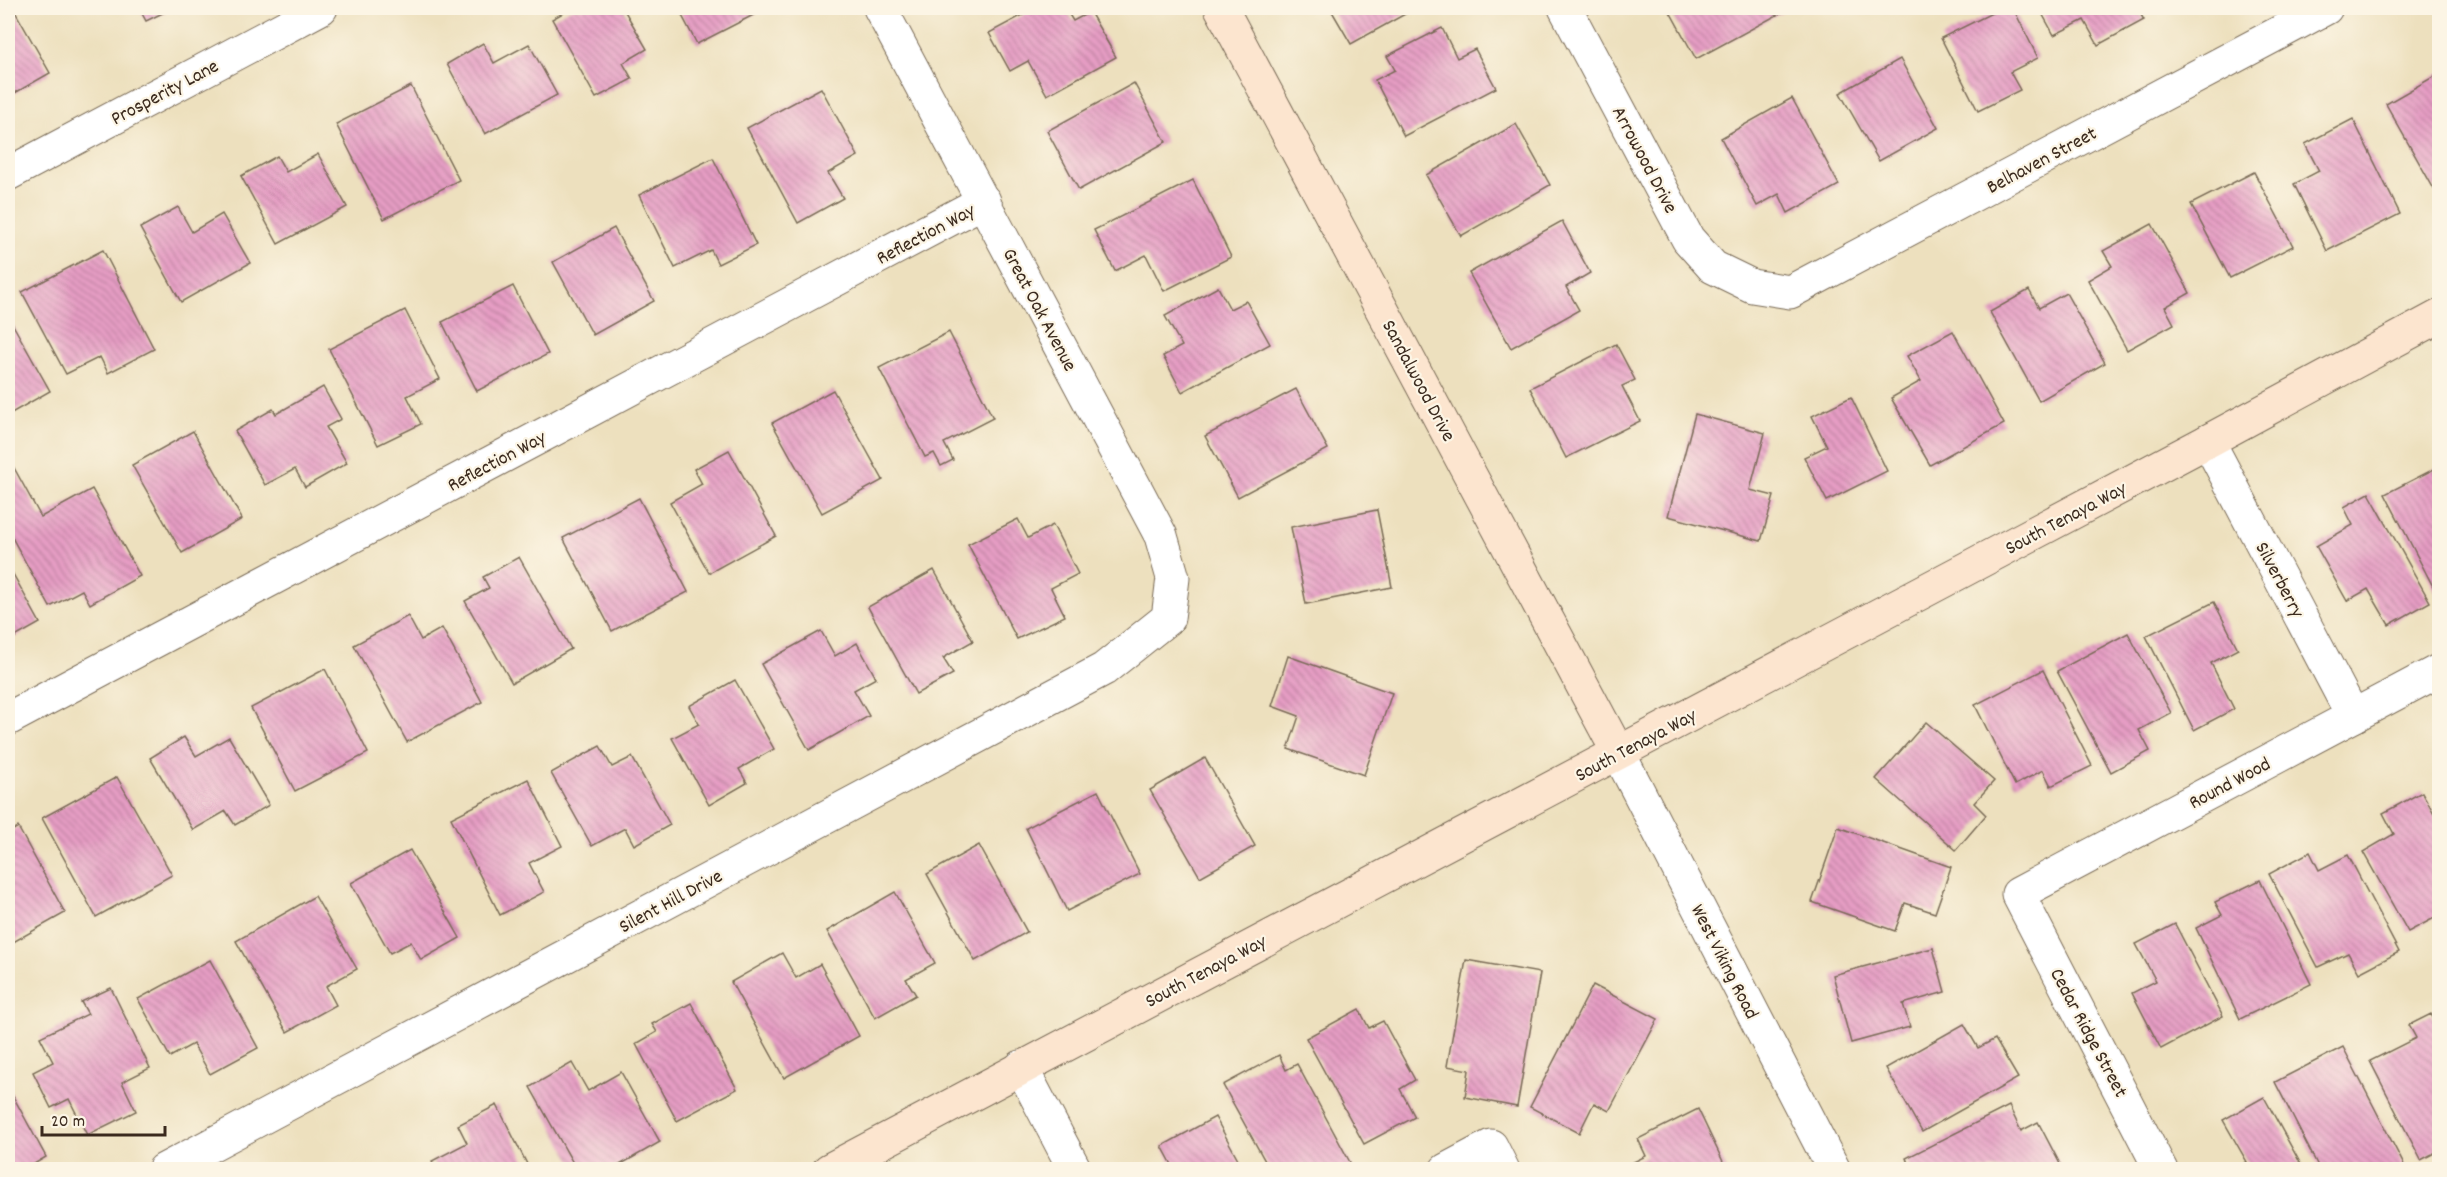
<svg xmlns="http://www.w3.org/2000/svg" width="2447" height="1177" font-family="Dekko,sans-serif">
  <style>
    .building { fill: url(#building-back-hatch) }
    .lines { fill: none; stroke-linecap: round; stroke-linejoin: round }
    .street-casing { stroke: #796a56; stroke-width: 35 }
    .secondary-casing { stroke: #796a56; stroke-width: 35 }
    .street { stroke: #fff; stroke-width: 33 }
    .secondary { stroke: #fce5cf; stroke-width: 33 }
    .labels { text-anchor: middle; stroke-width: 4.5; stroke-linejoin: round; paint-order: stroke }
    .street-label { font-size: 20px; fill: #3b2a1e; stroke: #fcf5e5 }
  </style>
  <defs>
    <pattern id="building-back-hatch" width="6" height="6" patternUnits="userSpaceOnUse" patternTransform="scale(1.5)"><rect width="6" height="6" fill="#e69dc4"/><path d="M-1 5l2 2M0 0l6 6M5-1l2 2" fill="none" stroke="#bc809f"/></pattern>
  </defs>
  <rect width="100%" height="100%" fill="#fcf5e5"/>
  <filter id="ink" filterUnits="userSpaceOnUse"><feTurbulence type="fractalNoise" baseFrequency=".0167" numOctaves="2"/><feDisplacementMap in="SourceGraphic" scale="12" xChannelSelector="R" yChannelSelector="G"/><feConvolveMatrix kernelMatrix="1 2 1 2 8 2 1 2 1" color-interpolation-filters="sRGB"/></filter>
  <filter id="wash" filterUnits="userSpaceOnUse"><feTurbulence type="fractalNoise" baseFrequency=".008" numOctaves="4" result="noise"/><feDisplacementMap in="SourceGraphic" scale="24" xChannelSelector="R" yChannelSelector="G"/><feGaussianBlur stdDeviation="1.35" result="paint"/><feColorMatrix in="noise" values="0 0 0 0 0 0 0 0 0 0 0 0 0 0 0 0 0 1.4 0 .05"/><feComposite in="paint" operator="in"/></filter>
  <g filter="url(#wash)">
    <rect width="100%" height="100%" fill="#ede0be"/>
    <g id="blocks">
      <g class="building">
        <path d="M8 8H13L50 73 8 97Z"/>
        <path d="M139 8H173L146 21Z"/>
        <path d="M572 8H623L647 49 623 63 632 79 596 98 552 19Z"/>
        <path d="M678 8H767L697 44Z"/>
        <path d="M1036 8H1065L1073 21 1090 12 1116 57 1047 95 1028 61 1010 71 989 33Z"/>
        <path d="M1330 8H1416L1351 44Z"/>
        <path d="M1668 8H1790L1696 59Z"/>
        <path d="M2002 8H2013L2038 58 2010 72 2020 90 1978 111 1941 38Z"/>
        <path d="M2039 8H2137L2144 20 2098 45 2084 20 2054 35Z"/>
        <path d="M1442 28 1457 58 1475 49 1496 88 1404 136 1375 80 1395 70 1387 56Z"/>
        <path d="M483 43 494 63 529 44 557 95 485 134 447 64Z"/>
        <path d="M1900 59 1938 128 1879 161 1840 93Z"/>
        <path d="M2440 73V186L2434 189 2386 104Z"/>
        <path d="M1134 83 1166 142 1079 190 1047 131Z"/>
        <path d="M411 86 459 180 384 219 336 124Z"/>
        <path d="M821 88 858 156 828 173 843 198 798 223 747 128Z"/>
        <path d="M1792 98 1839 185 1788 213 1779 194 1757 206 1721 138Z"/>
        <path d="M2353 119 2400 214 2327 251 2294 184 2319 171 2305 144Z"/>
        <path d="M1516 124 1550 185 1461 236 1426 175Z"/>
        <path d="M318 154 347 207 278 244 241 176 277 156 286 172Z"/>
        <path d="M713 158 756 245 718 264 711 250 675 268 639 195Z"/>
        <path d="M2254 172 2293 246 2230 278 2191 204Z"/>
        <path d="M1193 180 1231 257 1164 291 1146 255 1115 271 1094 230Z"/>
        <path d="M178 207 192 232 222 214 250 263 181 302 140 228Z"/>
        <path d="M1562 221 1590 273 1566 287 1579 310 1511 348 1469 273Z"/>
        <path d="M2152 224 2190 293 2165 307 2174 324 2127 350 2088 280 2112 266 2103 251Z"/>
        <path d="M614 228 654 301 593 335 553 262Z"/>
        <path d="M103 250 154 349 108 373 100 357 66 374 22 292Z"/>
        <path d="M513 286 548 354 477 391 442 322Z"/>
        <path d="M1218 287 1230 309 1246 301 1270 344 1182 392 1163 356 1182 346 1165 316Z"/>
        <path d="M2029 290 2039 308 2066 293 2105 363 2039 401 1990 312Z"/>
        <path d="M405 310 440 379 407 396 421 424 378 445 329 349Z"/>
        <path d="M8 316 50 391 8 415Z"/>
        <path d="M1953 331 2004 424 1930 465 1891 398 1921 381 1907 356Z"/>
        <path d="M949 332 993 418 944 443 953 460 941 466 934 453 925 457 879 368Z"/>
        <path d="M1616 344 1635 380 1622 386 1640 421 1566 458 1530 388Z"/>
        <path d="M323 387 341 419 326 427 347 463 305 487 295 469 265 485 235 431 273 409 276 414Z"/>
        <path d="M1296 389 1328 449 1238 497 1205 436Z"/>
        <path d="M833 390 883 480 822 513 772 423Z"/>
        <path d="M1851 397 1887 471 1827 501 1804 457 1827 446 1812 416Z"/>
        <path d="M1695 414 1765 433 1750 490 1774 496 1761 541 1668 516Z"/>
        <path d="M193 431 242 519 182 553 132 465Z"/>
        <path d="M729 450 776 536 709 573 670 502 702 484 694 469Z"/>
        <path d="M13 466 41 517 92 489 140 576 90 604 82 590 50 607 8 530V469Z"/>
        <path d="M2440 466V600L2385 494Z"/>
        <path d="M2369 493 2430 602 2389 625 2368 589 2347 601 2316 546 2353 525 2344 507Z"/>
        <path d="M639 498 688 592 612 631 563 538Z"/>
        <path d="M1377 510 1392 587 1306 604 1291 527Z"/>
        <path d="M1018 519 1028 538 1053 525 1078 574 1051 588 1065 616 1017 639 968 544Z"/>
        <path d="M519 557 571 649 512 683 465 601 489 588 483 577Z"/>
        <path d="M8 565 40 623 8 641Z"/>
        <path d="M934 570 973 641 943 658 953 674 916 694 868 607Z"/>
        <path d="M2214 602 2238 649 2211 663 2234 709 2194 730 2146 636Z"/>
        <path d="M408 616 421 640 442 628 482 702 407 742 354 645Z"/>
        <path d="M821 631 835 656 857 643 876 678 854 690 869 716 809 750 761 664Z"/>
        <path d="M2128 633 2171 713 2139 730 2150 751 2111 772 2057 671Z"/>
        <path d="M1288 656 1392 693 1364 775 1288 749 1299 716 1272 706Z"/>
        <path d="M325 669 368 753 295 791 251 708Z"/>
        <path d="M2043 670 2092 766 2051 786 2043 770 2015 785 1975 705Z"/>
        <path d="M735 680 774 749 739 769 747 783 709 805 672 738 699 724 689 706Z"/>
        <path d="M1926 722 1994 781 1974 803 1986 815 1956 850 1876 779Z"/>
        <path d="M184 737 196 756 229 737 269 805 235 825 226 811 193 830 150 758Z"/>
        <path d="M600 746 612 767 632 757 670 825 634 845 625 828 592 846 551 773Z"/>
        <path d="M1205 758 1255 846 1200 877 1150 790Z"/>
        <path d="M117 777 172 875 96 917 42 818Z"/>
        <path d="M528 779 562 846 529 863 544 892 500 915 451 818Z"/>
        <path d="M1098 791 1140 874 1067 911 1026 828Z"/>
        <path d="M2422 792 2440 824V915L2408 932 2363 852 2394 834 2383 813Z"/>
        <path d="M18 827 65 913 8 945V833Z"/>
        <path d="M1838 827 1951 867 1935 913 1905 903 1895 931 1812 902Z"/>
        <path d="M979 845 1027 932 975 961 927 874Z"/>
        <path d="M410 850 460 938 421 960 411 942 390 953 351 883Z"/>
        <path d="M2310 852 2319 870 2348 855 2399 952 2359 973 2348 953 2318 967 2269 874Z"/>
        <path d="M2260 880 2311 984 2240 1019 2196 928 2222 915 2215 902Z"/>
        <path d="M895 892 935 963 906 979 916 995 875 1018 827 931Z"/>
        <path d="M315 896 357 969 326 986 336 1005 287 1032 236 941Z"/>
        <path d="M2175 924 2223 1016 2161 1049 2132 993 2156 981 2136 944Z"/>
        <path d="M1933 948 1945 992 1903 1004 1910 1027 1851 1043 1833 975Z"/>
        <path d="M782 953 796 978 820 964 859 1036 784 1078 731 982Z"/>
        <path d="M210 960 258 1048 210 1074 193 1044 170 1057 138 999Z"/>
        <path d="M1466 960 1540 973 1517 1107 1465 1097 1469 1070 1447 1066Z"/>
        <path d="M1593 985 1658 1019 1609 1111 1594 1103 1579 1133 1530 1107Z"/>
        <path d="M111 988 150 1068 122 1082 136 1111 87 1135 69 1099 51 1108 33 1072 53 1062 40 1037 88 1014 81 1002Z"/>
        <path d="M691 1003 737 1089 677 1121 636 1044 657 1032 652 1024Z"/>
        <path d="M1359 1009 1369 1028 1383 1021 1415 1080 1400 1089 1415 1117 1364 1144 1306 1038Z"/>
        <path d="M2431 1014 2440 1030V1150L2421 1160 2370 1061 2416 1038 2409 1025Z"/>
        <path d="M1964 1024 1978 1048 1995 1039 2018 1078 1922 1132 1886 1068Z"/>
        <path d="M2343 1047 2405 1167 2399 1170H2359L2357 1165 2347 1170H2320L2275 1082Z"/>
        <path d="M1279 1055 1286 1070 1297 1064 1352 1166 1346 1170H1293L1291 1165 1283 1170H1270L1223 1085Z"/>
        <path d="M572 1063 588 1091 621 1072 660 1142 611 1170H577L530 1087Z"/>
        <path d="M8 1087 46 1157 24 1170H8Z"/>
        <path d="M2264 1097 2304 1170H2233L2247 1162 2223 1120Z"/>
        <path d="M497 1105 530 1170H437L432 1161 467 1143 458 1125Z"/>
        <path d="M2009 1106 2021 1131 2038 1122 2060 1164 2049 1170H1911L1906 1158Z"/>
        <path d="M1698 1109 1727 1170H1617L1646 1156 1638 1139Z"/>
        <path d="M1215 1117 1244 1170H1175L1162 1146Z"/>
      </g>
    </g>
  </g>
  <g filter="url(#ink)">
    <use href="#blocks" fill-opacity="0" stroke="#796a56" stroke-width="1.5"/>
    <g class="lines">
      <defs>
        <g id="street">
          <path d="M1565 8 1688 239 1713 267 1752 286 1790 292 2326 8"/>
          <path d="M8 174 321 8"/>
          <path d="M2208 441 2353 716"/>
          <path d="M8 719 984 201"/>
          <path d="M1618 752 1834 1170"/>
          <path d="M1021 1067 1075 1170"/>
          <path d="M164 1170 1104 669 1168 618 1173 578 1161 536 880 8"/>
          <path d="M1446 1170 1491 1146 1503 1170"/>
          <path d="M2161 1170 2018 894 2440 670"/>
        </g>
        <g id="secondary">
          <path d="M1221 8 1618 752"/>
          <path d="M829 1170 2208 441 2440 316"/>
        </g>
      </defs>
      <use href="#street" class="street-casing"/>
      <use href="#secondary" class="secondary-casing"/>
      <use href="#street" class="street"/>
      <use href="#secondary" class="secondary"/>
    </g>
  </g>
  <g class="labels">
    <g class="street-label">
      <text transform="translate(164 91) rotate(-28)" y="7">Prosperity Lane</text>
      <text transform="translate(1646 159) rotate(62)" y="7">Arrowood Drive</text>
      <text transform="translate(2041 159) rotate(-28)" y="7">Belhaven Street</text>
      <text transform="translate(925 233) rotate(-28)" y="7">Reflection Way</text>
      <text transform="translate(1041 309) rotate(62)" y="7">Great Oak Avenue</text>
      <text transform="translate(1420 380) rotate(62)" y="7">Sandalwood Drive</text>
      <text transform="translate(496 460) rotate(-28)" y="7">Reflection Way</text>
      <text transform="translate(2065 517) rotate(-28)" y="7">South Tenaya Way</text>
      <text transform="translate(2281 579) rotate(62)" y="7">Silverberry</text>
      <text transform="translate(1635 744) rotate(-28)" y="7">South Tenaya Way</text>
      <text transform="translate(2229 782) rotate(-28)" y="7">Round Wood</text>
      <text transform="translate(670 900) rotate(-28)" y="7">Silent Hill Drive</text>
      <text transform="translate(1726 961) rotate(63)" y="7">West Viking Road</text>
      <text transform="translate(1205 970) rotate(-28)" y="7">South Tenaya Way</text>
      <text transform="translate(2090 1032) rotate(62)" y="7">Cedar Ridge Street</text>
    </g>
  </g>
  <rect width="2447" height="1177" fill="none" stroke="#fcf5e5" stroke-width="30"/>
  <path d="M42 1126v9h123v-9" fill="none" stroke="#3b2a1e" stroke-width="3"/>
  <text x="51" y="1126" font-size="18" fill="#3b2a1e" stroke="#fcf5e5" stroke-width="4.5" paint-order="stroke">20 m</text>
</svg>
